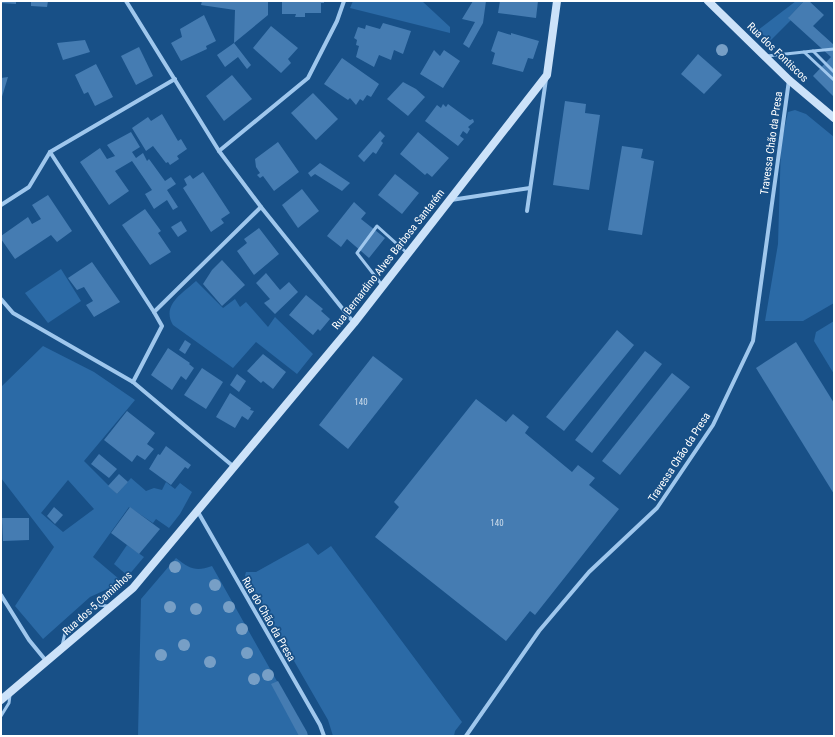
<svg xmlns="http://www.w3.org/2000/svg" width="835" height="737" font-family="'Roboto Condensed',sans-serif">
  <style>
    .green { fill: #2b6aa6; fill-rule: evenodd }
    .building { fill: #457cb2 }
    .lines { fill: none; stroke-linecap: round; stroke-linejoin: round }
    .lane { stroke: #9fc7ed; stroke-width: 3 }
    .street { stroke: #9fc7ed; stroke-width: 4 }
    .secondary { stroke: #cce2f9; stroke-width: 8 }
    .tree { fill: #779fc6 }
    .labels { text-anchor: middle; stroke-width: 3.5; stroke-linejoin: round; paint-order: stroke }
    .number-label { font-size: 9px; fill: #d0deec }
    .street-label { font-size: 11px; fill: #fff; stroke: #185087 }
  </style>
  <rect width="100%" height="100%" fill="#185087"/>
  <g class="green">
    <path d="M353 1H422L450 27V33L350 8Z"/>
    <path d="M796 1H804L789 17 791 20 770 41 758 30Z"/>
    <path d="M795 110 806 114 834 137V303L803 321H765L778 244 781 144 788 112Z"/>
    <path d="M61 269 81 301 48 323 25 293Z"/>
    <path d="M196 281 223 308 235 299 240 307 246 302 268 327 275 317 313 354 297 374 256 342 233 368 173 325C161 305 183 293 196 281Z"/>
    <path d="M834 321V374L814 341 816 332Z"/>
    <path d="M43 346 94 372 135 400 84 461 117 494 131 478 146 491 154 488 162 490 166 482 175 489 180 483 192 492 180 514 169 528 156 519 153 523 129 507 93 557 119 579 113 583 114 586 90 597 43 639 15 606 54 547 1 478V387ZM68 480 94 509 63 532 41 513Z"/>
    <path d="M308 543 318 555 331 546 462 722 455 731 454 736H333L328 720 245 576 246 572H256Z"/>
    <path d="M127 545 144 557 128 576 114 564Z"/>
    <path d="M176 558C190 569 196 572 212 566L308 736H138L141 599Z"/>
  </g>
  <g class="building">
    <path d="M1 1H16V4L1 3Z"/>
    <path d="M31 1H48L47 7 31 6Z"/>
    <path d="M202 1H268V15L234 43 235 10 201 5Z"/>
    <path d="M282 1H324V3H321V13H305V17H295L296 14H282Z"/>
    <path d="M473 1H486L483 23 469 48 463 44 475 22 462 19Z"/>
    <path d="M500 1H538L536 18 498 13Z"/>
    <path d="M804 1H809L824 15 813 26 834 45V97L813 76 831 57 788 18Z"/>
    <path d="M204 15 216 41 206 46 207 49 181 61 171 43 182 37 180 29Z"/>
    <path d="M383 23 411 31 403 54 394 50 391 60 379 55 374 67 356 57 359 46 356 45 357 40 354 38 358 27 365 29 366 25 380 29Z"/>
    <path d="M271 26 298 48 288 59 291 63 281 73 253 48Z"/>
    <path d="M498 31 511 35V33L539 41 533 59 528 58 523 72 492 64 495 53 491 51Z"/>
    <path d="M85 40 90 52 63 60 57 43Z"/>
    <path d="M234 43 251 65 247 69 238 57 225 67 217 55Z"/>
    <path d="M139 47 153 76 136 85 121 56Z"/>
    <path d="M434 50 440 56 444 50 460 61 443 88 420 74Z"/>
    <path d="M698 54 722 75 704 94 681 74Z"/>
    <path d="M342 58 379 84 371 97 367 95 363 101 360 99 356 105 350 98 348 100 324 84Z"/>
    <path d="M96 64 113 97 95 106 88 92 84 94 75 75Z"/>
    <path d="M232 75 252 99 224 121 206 96Z"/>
    <path d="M8 77 1 100V78Z"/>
    <path d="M403 82 416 89 425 97 408 116 387 99Z"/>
    <path d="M313 93 338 119 316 140 291 113Z"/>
    <path d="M565 101 586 104 585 113 600 115 589 190 553 185Z"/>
    <path d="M443 104 446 107 448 104 470 120 473 119 474 122 468 127 470 129 467 134 463 131 460 136 464 139 458 146 425 121 437 105 441 108Z"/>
    <path d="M162 114 178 141 181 139 187 149 177 156 179 159 170 165 168 162 166 163 153 146 146 151 132 128 148 117 151 121Z"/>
    <path d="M380 131 385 136 381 141 383 143 376 154 373 152 364 162 358 156Z"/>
    <path d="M131 132 140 147 132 152 136 158 143 153 147 161 149 159 165 181 171 177 176 184 167 190 178 207 173 210 167 200 154 209 145 194 152 190 132 161 115 171 129 191 109 205 80 162 100 148 107 159 115 156 107 145Z"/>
    <path d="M418 132 449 158 432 177 427 173 425 175 400 154Z"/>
    <path d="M278 142 299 172 274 191 263 176 260 178 257 175 260 173 256 167 255 159Z"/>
    <path d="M622 146 643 149 641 158 654 161 642 235 608 230Z"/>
    <path d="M320 163 350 183 342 191 315 174 311 177 308 173Z"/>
    <path d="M203 172 230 213 221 219 224 223 211 232 183 188 187 185 184 179 190 175 193 179Z"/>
    <path d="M395 174 419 193 402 214 378 195Z"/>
    <path d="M302 189 319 211 298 228 282 205Z"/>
    <path d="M48 195 72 231 57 242 51 235 15 259 1 239V236L28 217 32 224 41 219 32 205Z"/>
    <path d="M354 202 366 213 361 219 385 238 369 258 347 239 341 247 327 236Z"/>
    <path d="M145 209 161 231 158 233 171 252 150 265 122 225Z"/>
    <path d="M181 221 187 231 178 237 171 227Z"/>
    <path d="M259 228 279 254 254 275 237 251 247 243 244 239Z"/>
    <path d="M222 260 245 285 222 306 203 284 212 270Z"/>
    <path d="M92 262 120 302 94 317 86 305 93 301 84 287 77 290 68 278Z"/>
    <path d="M266 273 280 290 289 282 298 292 275 314 264 303 270 299 256 283Z"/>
    <path d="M306 295 323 309 321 311 330 319 320 331 318 329 313 335 289 315Z"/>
    <path d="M617 330 634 345 564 431 546 417Z"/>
    <path d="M185 340 191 344 185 354 179 350Z"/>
    <path d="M796 342 834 403V494L756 368Z"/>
    <path d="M168 348 190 363 189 364 194 368 186 380 181 376 172 390 151 375Z"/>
    <path d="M645 351 662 364 592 453 575 440Z"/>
    <path d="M263 354 286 372 273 389 263 381 261 383 247 371Z"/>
    <path d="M373 356 403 379 348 449 319 425Z"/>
    <path d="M202 368 223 382 206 409 184 395Z"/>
    <path d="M672 373 690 387 620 475 602 461Z"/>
    <path d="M237 374 246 381 239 392 230 385Z"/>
    <path d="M230 393 251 408 250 410 254 411 248 420 242 416 235 428 216 417Z"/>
    <path d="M476 399 506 422 513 414 529 427 525 433 572 472 578 465 595 478 589 485 619 509 535 615 530 611 506 641 375 537 399 507 394 502Z"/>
    <path d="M127 411 155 433 147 444 154 449 145 460 137 455 132 462 104 440Z"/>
    <path d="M166 446 191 465 188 469 185 467 171 485 149 469 158 454 160 455Z"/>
    <path d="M99 454 117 469 109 478 91 464Z"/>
    <path d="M119 474 128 482 117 494 108 486Z"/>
    <path d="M54 507 63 515 55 524 47 516Z"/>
    <path d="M130 507 160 529 139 554 111 533Z"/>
    <path d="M2 518H29V540L3 541Z"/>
    <path d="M278 681 307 732 308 736H299L271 684Z"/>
  </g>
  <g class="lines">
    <g class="lane">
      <path d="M813 51 834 49"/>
      <path d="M804 52 813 51 834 72"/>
      <path d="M767 56 804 52 834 80"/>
      <path d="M382 285 357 253 377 226 407 253"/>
      <path d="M62 646 65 633 88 611 98 605 108 606"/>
      <path d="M1 716 9 703 10 695"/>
    </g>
    <g class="street">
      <path d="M126 1 219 151 261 207 354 323"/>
      <path d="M219 151 308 78 337 21 344 1"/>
      <path d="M50 152 154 312"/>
      <path d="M451 200 530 188"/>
      <path d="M1 205 29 187 50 152 175 79"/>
      <path d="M527 211 546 79"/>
      <path d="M1 299 13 313 133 382 234 467"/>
      <path d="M133 382 162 326 154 312 261 207"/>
      <path d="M198 512 320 725 324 736"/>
      <path d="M1 595 29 640 47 662"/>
      <path d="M466 736 539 631 589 572 657 508 713 425 753 341 789 80"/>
    </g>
    <g class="secondary">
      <path d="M708 1 789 80 834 118"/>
      <path d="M1 700 133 588 354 323 547 75 557 1"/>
    </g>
  </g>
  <g class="tree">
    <circle cx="722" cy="50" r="6"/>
    <circle cx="175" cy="567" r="6"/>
    <circle cx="215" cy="585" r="6"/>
    <circle cx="170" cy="607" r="6"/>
    <circle cx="229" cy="607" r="6"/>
    <circle cx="196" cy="609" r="6"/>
    <circle cx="242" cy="629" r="6"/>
    <circle cx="184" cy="645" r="6"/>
    <circle cx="247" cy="653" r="6"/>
    <circle cx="161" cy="655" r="6"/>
    <circle cx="210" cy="662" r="6"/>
    <circle cx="268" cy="675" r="6"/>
    <circle cx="254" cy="679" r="6"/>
  </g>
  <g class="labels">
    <g class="number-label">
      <text x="361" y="405">140</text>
      <text x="497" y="526">140</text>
    </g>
    <g class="street-label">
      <text transform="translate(778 52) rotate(44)" y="4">Rua dos Fontiscos</text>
      <text transform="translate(771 143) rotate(-82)" y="4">Travessa Chão da Presa</text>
      <text transform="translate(388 259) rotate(-52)" y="4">Rua Bernardino Alves Barbosa Santarém</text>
      <text transform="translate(679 457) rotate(-57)" y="4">Travessa Chão da Presa</text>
      <text transform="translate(97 603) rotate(-42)" y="4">Rua dos 5 Caminhos</text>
      <text transform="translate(269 619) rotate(60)" y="4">Rua do Chão da Presa</text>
    </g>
  </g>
  <rect width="835" height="737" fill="none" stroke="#ffffff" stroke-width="4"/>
</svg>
